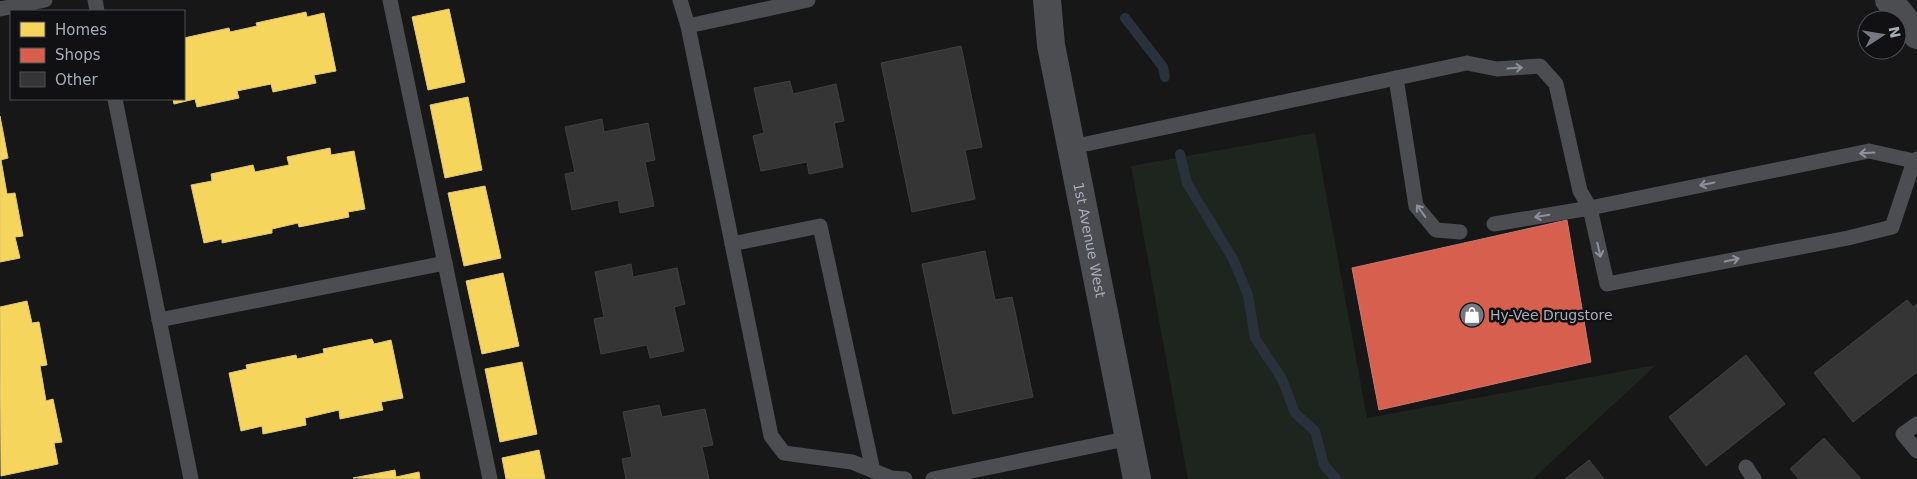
<svg xmlns="http://www.w3.org/2000/svg" width="1917" height="479" font-family="'DejaVu Sans',sans-serif">
  <style>
    .green { fill: #1d251e }
    .homes { fill: #f6d55c; stroke: #dfc978 }
    .shops { fill: #d6604d; stroke: #c8776d }
    .lines { fill: none; stroke-linecap: round; stroke-linejoin: round }
    .stream { stroke: #29323a; stroke-width: 10 }
    .building { fill: #353536; stroke: #3f4043 }
    .service { stroke: #4b4d50; stroke-width: 15 }
    .tertiary { stroke: #4b4d50; stroke-width: 28 }
    .oneway { stroke: #8c909a }
    .labels { text-anchor: middle; stroke-width: 5; stroke-linejoin: round; paint-order: stroke }
    .street-label { font-size: 14px; fill: #a8adb9; stroke: #111113 }
    .poi-label { font-size: 14px; fill: #a8adb9; stroke: #111113; text-anchor: start }
  </style>
  <rect width="100%" height="100%" fill="#171717"/>
  <path class="green" d="M1315 133 1367 418 1656 365 1533 479H1188L1131 166Z"/>
  <g class="homes">
    <path d="M449 9 465 82 428 90 412 17Z"/>
    <path d="M306 12 307 17 324 13 336 71 314 75 316 83 273 92 271 84 237 91 239 98 197 107 195 99 174 104 173 99H184V38L229 28 230 32 257 26 256 23Z"/>
    <path d="M468 97 482 170 445 178 430 105Z"/>
    <path d="M0 116 8 158 1 160 7 194 15 193 23 236 15 237 20 258 0 262Z"/>
    <path d="M330 148 331 155 354 151 365 209 348 212 349 217 299 227 298 223 272 229V233L222 243V239L204 243 191 185 212 181 211 174 253 165 255 172 289 165 287 157Z"/>
    <path d="M485 186 501 258 464 266 448 193Z"/>
    <path d="M503 273 519 346 482 354 466 281Z"/>
    <path d="M27 301 32 323 39 322 47 365 40 366 46 401 53 399 62 442 54 443 58 464 1 476 0 307Z"/>
    <path d="M372 339 374 344 391 340 403 398 381 402 383 410 340 419 339 410 305 418 306 425 263 434 262 426 241 431 229 373 247 369 246 365 296 355 297 359 324 353 323 349Z"/>
    <path d="M522 362 537 434 500 442 485 369Z"/>
    <path d="M539 450 545 479H506L502 458Z"/>
    <path d="M395 470 396 477 419 472 420 479 353 478Z"/>
  </g>
  <path class="shops" d="M1567 220 1591 362 1379 410 1352 268Z"/>
  <g class="lines">
    <g class="stream">
      <path d="M1125 18 1163 67 1165 77"/>
      <path d="M1180 154 1187 183 1233 259 1248 295 1255 338 1282 379 1295 413 1315 431 1324 465 1336 479"/>
    </g>
  </g>
  <g class="building">
    <path d="M961 46 982 147 965 150 975 199 912 212 881 63Z"/>
    <path d="M790 81 793 94 836 84 844 121 834 123 843 167 809 174 807 162 761 171 753 136 764 133 754 88Z"/>
    <path d="M602 119 604 132 648 123 655 160 645 162 654 206 620 213 618 200 572 210 565 174 575 172 565 127Z"/>
    <path d="M985 251 995 300 1012 297 1033 397 953 414 922 264Z"/>
    <path d="M631 264 633 277 677 268 685 304 674 307 684 351 650 358 647 345 601 354 594 319 604 317 595 272Z"/>
    <path d="M1907 300 1913 307 1917 304V372L1853 422 1814 373Z"/>
    <path d="M1746 355 1785 404 1706 466 1669 417Z"/>
    <path d="M659 405 662 417 705 409 713 445 702 447 709 479H626L622 459 632 457 623 412Z"/>
    <path d="M1824 438 1861 479H1799L1790 469Z"/>
    <path d="M1589 460 1604 479H1565Z"/>
  </g>
  <g class="lines">
    <g class="service">
      <path d="M95 0 97 11"/>
      <path d="M390 0 490 479"/>
      <path d="M680 0 688 26 771 436 784 453 852 462 891 478 905 479"/>
      <path d="M0 9 45 0"/>
      <path d="M688 26 808 0"/>
      <path d="M1396 78 1416 206 1436 230 1460 232"/>
      <path d="M115 99 191 479"/>
      <path d="M1072 147 1467 63 1497 69 1540 66 1556 84 1580 191 1590 208 1494 224"/>
      <path d="M1914 161 1869 151 1590 208 1607 284 1848 238 1892 227 1914 161 1917 159"/>
      <path d="M732 244 820 226 873 471"/>
      <path d="M159 320 445 263"/>
      <path d="M1917 424 1903 434 1917 451"/>
      <path d="M1746 467 1754 479"/>
      <path d="M933 479 1130 438"/>
    </g>
    <g class="tertiary">
      <path id="s1" d="M1047 0 1051 45 1137 479"/>
      <path d="M1889 0 1917 35"/>
    </g>
  </g>
  <defs><path id="oneway-shaft" d="M-6 0H5M1.5-3L5.5 0L1.5 3" fill="none" stroke-width="1.6" stroke-linecap="round" stroke-linejoin="round" transform="scale(1.25)"/></defs>
  <g class="oneway">
    <use href="#oneway-shaft" transform="translate(1515 68) rotate(-4)"/>
    <use href="#oneway-shaft" transform="translate(1867 153) rotate(177)"/>
    <use href="#oneway-shaft" transform="translate(1707 184) rotate(168)"/>
    <use href="#oneway-shaft" transform="translate(1421 211) rotate(-126)"/>
    <use href="#oneway-shaft" transform="translate(1542 216) rotate(171)"/>
    <use href="#oneway-shaft" transform="translate(1599 250) rotate(77)"/>
    <use href="#oneway-shaft" transform="translate(1732 260) rotate(-11)"/>
  </g>
  <defs>
    <symbol id="shop-disc" viewBox="-11 -11 22 22"><circle r="9.5" fill="#757880" stroke="#111113"/><path d="M-5-2.5h2.3a2.7 3.5 0 0 1 5.4 0H5L5.5 6h-11ZM-1.5-2.5h3a1.5 2.3 0 0 0-3 0Z" fill="#fff"/></symbol>
  </defs>
  <g fill-rule="evenodd">
    <use href="#shop-disc" x="1458" y="301" width="28" height="28"/>
  </g>
  <g class="labels">
    <g class="street-label">
      <text dy="5" stroke="none"><textPath href="#s1" startOffset="244">1st Avenue West</textPath></text>
    </g>
    <g class="poi-label">
      <text x="1490" y="320">Hy-Vee Drugstore</text>
    </g>
  </g>
  <rect x="10" y="10" width="175" height="90" fill="#111113" stroke="#4d4f55"/>
  <rect x="20" y="22" width="25" height="15" fill="#f6d55c" stroke="#4d4f55"/>
  <text x="55" y="35" font-size="15" fill="#a8adb9">Homes</text>
  <rect x="20" y="48" width="25" height="15" fill="#d6604d" stroke="#4d4f55"/>
  <text x="55" y="60" font-size="15" fill="#a8adb9">Shops</text>
  <rect x="20" y="72" width="25" height="15" fill="#353536" stroke="#4d4f55"/>
  <text x="55" y="85" font-size="15" fill="#a8adb9">Other</text>
  <g transform="translate(1882 35) rotate(78)"><circle r="24" fill="#111113" stroke="#4d4f55"/>
  <path d="M0-4L9 19L0 12L-9 19Z" fill="#757880"/>
  <text y="-8" font-size="14" font-weight="bold" text-anchor="middle" fill="#a8adb9">N</text>
  </g>
</svg>
